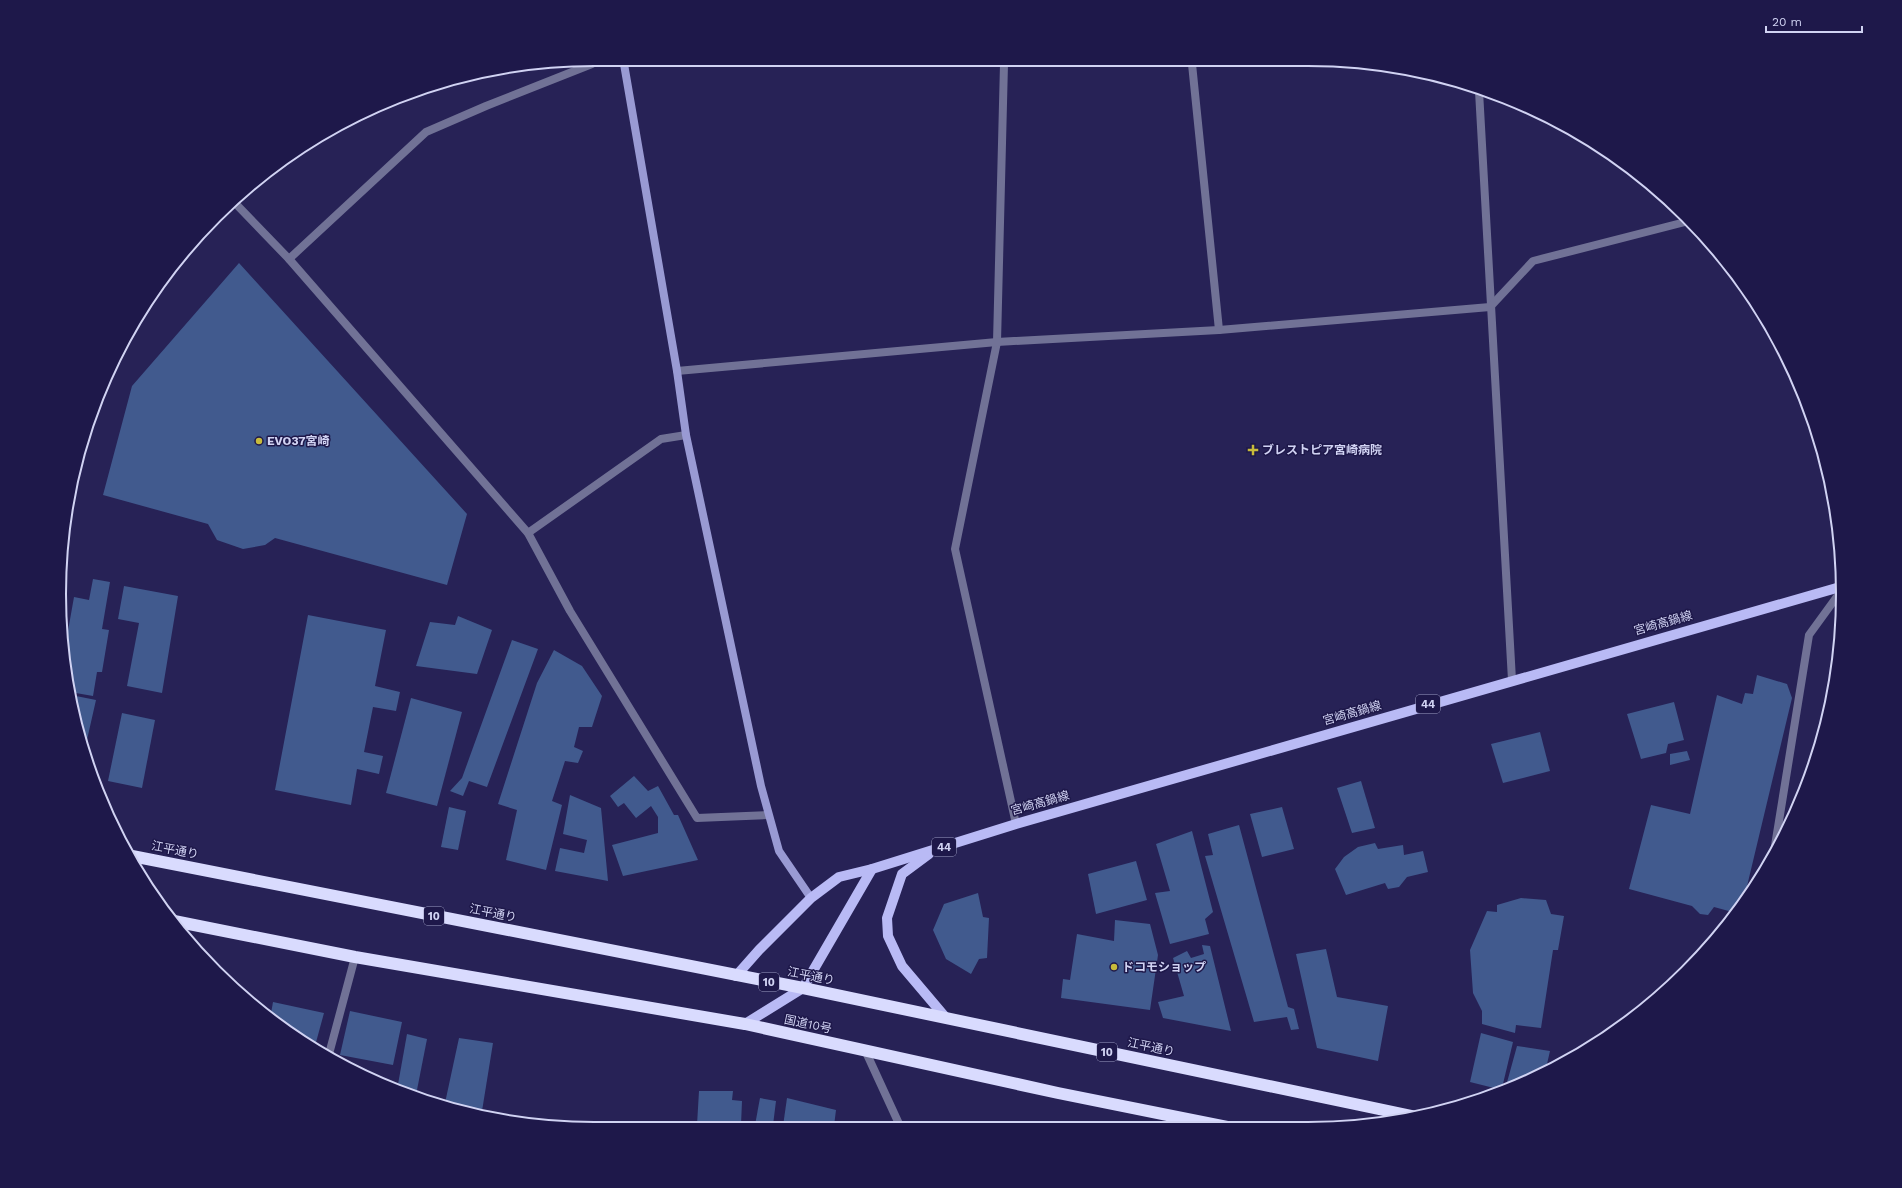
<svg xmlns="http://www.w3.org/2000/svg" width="1902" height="1188" font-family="'Work Sans','Noto Sans JP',sans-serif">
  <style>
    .building { fill: #415a8e }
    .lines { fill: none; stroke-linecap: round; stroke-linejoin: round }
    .street { stroke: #717296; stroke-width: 8 }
    .secondary { stroke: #999ad3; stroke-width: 8 }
    .primary { stroke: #b9baf5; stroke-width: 10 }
    .highway { stroke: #d9dbfe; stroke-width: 12 }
    .poi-dot { fill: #c8bb3b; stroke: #1e184a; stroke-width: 1.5 }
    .labels { text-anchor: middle; stroke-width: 3; stroke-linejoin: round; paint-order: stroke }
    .shield { fill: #1e184a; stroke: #9b9bc0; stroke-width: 1 }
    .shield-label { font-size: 11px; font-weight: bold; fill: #d1d3f3 }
    .poi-label { font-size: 12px; font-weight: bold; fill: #d1d3f3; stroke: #1e184a; text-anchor: start }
    .street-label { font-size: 12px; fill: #d1d3f3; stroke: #1e184a }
    .rim { fill: none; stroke: #d1d3f3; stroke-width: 2 }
  </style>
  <rect width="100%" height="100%" fill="#272256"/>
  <g class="building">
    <path d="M178 261 166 282 162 280 169 268Z"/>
    <path d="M239 263 467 514 447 585 275 538 265 545 243 549 217 540 208 524 103 495 132 386Z"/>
    <path d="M93 579 110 582 102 629 109 630 102 672H97L93 696 70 692 66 676 68 667 64 666 63 659 74 597 89 600Z"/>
    <path d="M124 586 178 596 162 693 127 686 139 623 118 619Z"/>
    <path d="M308 615 386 630 375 686 400 692 396 711 373 707 364 752 383 756 379 774 357 769 351 805 275 790Z"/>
    <path d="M458 616 492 630 477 674 416 666 430 622 455 625Z"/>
    <path d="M512 640 538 649 487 787 469 781 463 796 450 791 462 778Z"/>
    <path d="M554 650 582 666 602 696 592 727H579L574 747 583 751 578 763 565 761 552 801 562 805 546 870 506 860 517 810 498 804 537 683Z"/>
    <path d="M1757 675 1787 684 1792 698 1743 903 1736 913 1714 907 1708 915 1700 914 1692 906 1629 889 1651 805 1690 814 1717 695 1742 704 1745 693 1753 694Z"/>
    <path d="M71 695 96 700 84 753 73 703Z"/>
    <path d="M411 698 462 712 437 806 386 793Z"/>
    <path d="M1674 702 1684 740 1668 744 1666 753 1641 759 1627 714Z"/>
    <path d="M122 713 155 720 142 788 108 781Z"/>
    <path d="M1540 732 1550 771 1503 783 1491 744Z"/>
    <path d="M1687 751 1690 760 1670 765V754Z"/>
    <path d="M634 776 648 791 658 786 674 815H678L698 860 623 876 612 845 658 833V817L651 806 636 818 624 803 618 807 610 796Z"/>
    <path d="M1361 781 1375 828 1352 833 1337 788Z"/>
    <path d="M570 795 601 808 608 881 555 871 560 848 584 853 587 840 563 834Z"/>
    <path d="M449 807 466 811 458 850 441 847Z"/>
    <path d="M1282 807 1294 849 1262 857 1250 814Z"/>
    <path d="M1239 825 1288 1007 1294 1009 1299 1029 1291 1030 1287 1017 1254 1022 1205 856 1213 855 1208 834Z"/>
    <path d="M1192 831 1213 912 1205 919 1209 934 1170 944 1155 893 1170 891 1156 844Z"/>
    <path d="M1375 843 1378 849 1403 845 1404 855 1423 851 1428 872 1407 877 1399 887 1388 889 1385 883 1346 895 1335 869 1344 857 1358 847Z"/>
    <path d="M1136 861 1147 900 1096 914 1088 874Z"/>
    <path d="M978 893 983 917 989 918 987 958 979 959 971 974 946 959 933 930 944 904Z"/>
    <path d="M1521 898 1546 900 1551 914 1564 916 1558 950H1553L1541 1028 1516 1025 1515 1033 1482 1024V1011L1473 993 1470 950 1487 911 1497 912V905Z"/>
    <path d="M1115 920 1150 924 1158 955 1150 1010 1061 998 1063 979 1070 980 1077 934 1114 941Z"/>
    <path d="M1202 945 1210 946 1231 1031 1163 1018 1158 1002 1184 996 1173 958 1187 951 1191 958 1204 954Z"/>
    <path d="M1326 949 1337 997 1388 1006 1378 1061 1317 1048 1296 954Z"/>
    <path d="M273 1002 324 1013 315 1046 270 1019Z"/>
    <path d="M350 1011 402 1022 393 1065 340 1055Z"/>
    <path d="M1481 1033 1513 1042 1502 1088 1498 1089 1470 1082Z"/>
    <path d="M407 1034 427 1039 416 1095 397 1090Z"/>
    <path d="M459 1038 493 1043 482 1111 465 1109 445 1103Z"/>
    <path d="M1517 1046 1550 1051 1547 1064 1555 1066 1506 1086Z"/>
    <path d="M699 1091H733L732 1100 742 1101 741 1125H697Z"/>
    <path d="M760 1098 776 1101 773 1125H755Z"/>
    <path d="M787 1098 836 1110 834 1126H783Z"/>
    <path d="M668 1121V1125H626V1123Z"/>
  </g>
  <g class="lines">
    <g class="street">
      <path d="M1004 64 997 342 955 549 1016 824"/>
      <path d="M1192 64 1219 330"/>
      <path d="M1479 91 1512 680"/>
      <path d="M235 203 289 259 528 533 570 611 697 818 768 815"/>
      <path d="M289 259 426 132 486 106 592 64"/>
      <path d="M677 371 997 342 1219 330 1490 307 1533 261 1689 221"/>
      <path d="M528 533 661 439 686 435"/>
      <path d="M1774 852 1809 635 1841 591"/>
      <path d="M865 1050 900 1126"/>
      <path d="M329 1054 355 957"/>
    </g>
    <path class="secondary" d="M624 64 677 371 686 435 761 786 779 851 811 898"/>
    <g class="primary">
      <path d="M929 854 902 874 887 918 888 936 902 966 946 1018"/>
      <path d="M736 976 759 950 811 898 839 877 872 869 1016 824 1840 587"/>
      <path d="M745 1024 803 988 872 869"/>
    </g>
    <g class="highway">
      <path d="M132 856 803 988 1412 1116"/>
      <path d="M174 921 355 957 745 1024 1058 1093 1227 1127"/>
    </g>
  </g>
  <g class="poi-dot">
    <circle cx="259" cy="441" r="4"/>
    <path d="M1251 444h4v4h4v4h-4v4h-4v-4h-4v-4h4z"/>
    <circle cx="1114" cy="967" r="4"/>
  </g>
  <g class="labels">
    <g class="shield">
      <rect x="1416" y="695" width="24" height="18" rx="3"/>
      <rect x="932" y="838" width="24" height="18" rx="3"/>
      <rect x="424" y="907" width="20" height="18" rx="3"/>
      <rect x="759" y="973" width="20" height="18" rx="3"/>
      <rect x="1097" y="1043" width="20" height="18" rx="3"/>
    </g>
    <g class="shield-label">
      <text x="1428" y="708">44</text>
      <text x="944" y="851">44</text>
      <text x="434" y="920">10</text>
      <text x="769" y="986">10</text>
      <text x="1107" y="1056">10</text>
    </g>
    <g class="poi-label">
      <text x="267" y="445">EVO37宮崎</text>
      <text x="1262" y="454">ブレストピア宮崎病院</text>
      <text x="1122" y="971">ドコモショップ</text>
    </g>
    <g class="street-label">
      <text transform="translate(1663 623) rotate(-16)" y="4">宮崎高鍋線</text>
      <text transform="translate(1352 713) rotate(-16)" y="4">宮崎高鍋線</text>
      <text transform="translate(1040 803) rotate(-16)" y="4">宮崎高鍋線</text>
      <text transform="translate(175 850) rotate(11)" y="4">江平通り</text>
      <text transform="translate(493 913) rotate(11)" y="4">江平通り</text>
      <text transform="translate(811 976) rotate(11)" y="4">江平通り</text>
      <text transform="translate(808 1024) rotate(12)" y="4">国道10号</text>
      <text transform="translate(1151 1047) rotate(12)" y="4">江平通り</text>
    </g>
  </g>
  <path d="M0 0H1902V1188H0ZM594 66H1308A528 528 0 0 1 1836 594V594A528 528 0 0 1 1308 1122H594A528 528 0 0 1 66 594V594A528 528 0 0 1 594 66Z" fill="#1e184a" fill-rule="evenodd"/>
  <path class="rim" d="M594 66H1308A528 528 0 0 1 1836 594V594A528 528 0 0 1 1308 1122H594A528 528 0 0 1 66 594V594A528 528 0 0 1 594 66Z"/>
  <path d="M1766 26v6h96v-6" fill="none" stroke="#d1d3f3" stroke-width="2"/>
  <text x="1772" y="26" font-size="12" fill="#d1d3f3" stroke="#1e184a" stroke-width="3" paint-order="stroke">20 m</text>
</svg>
